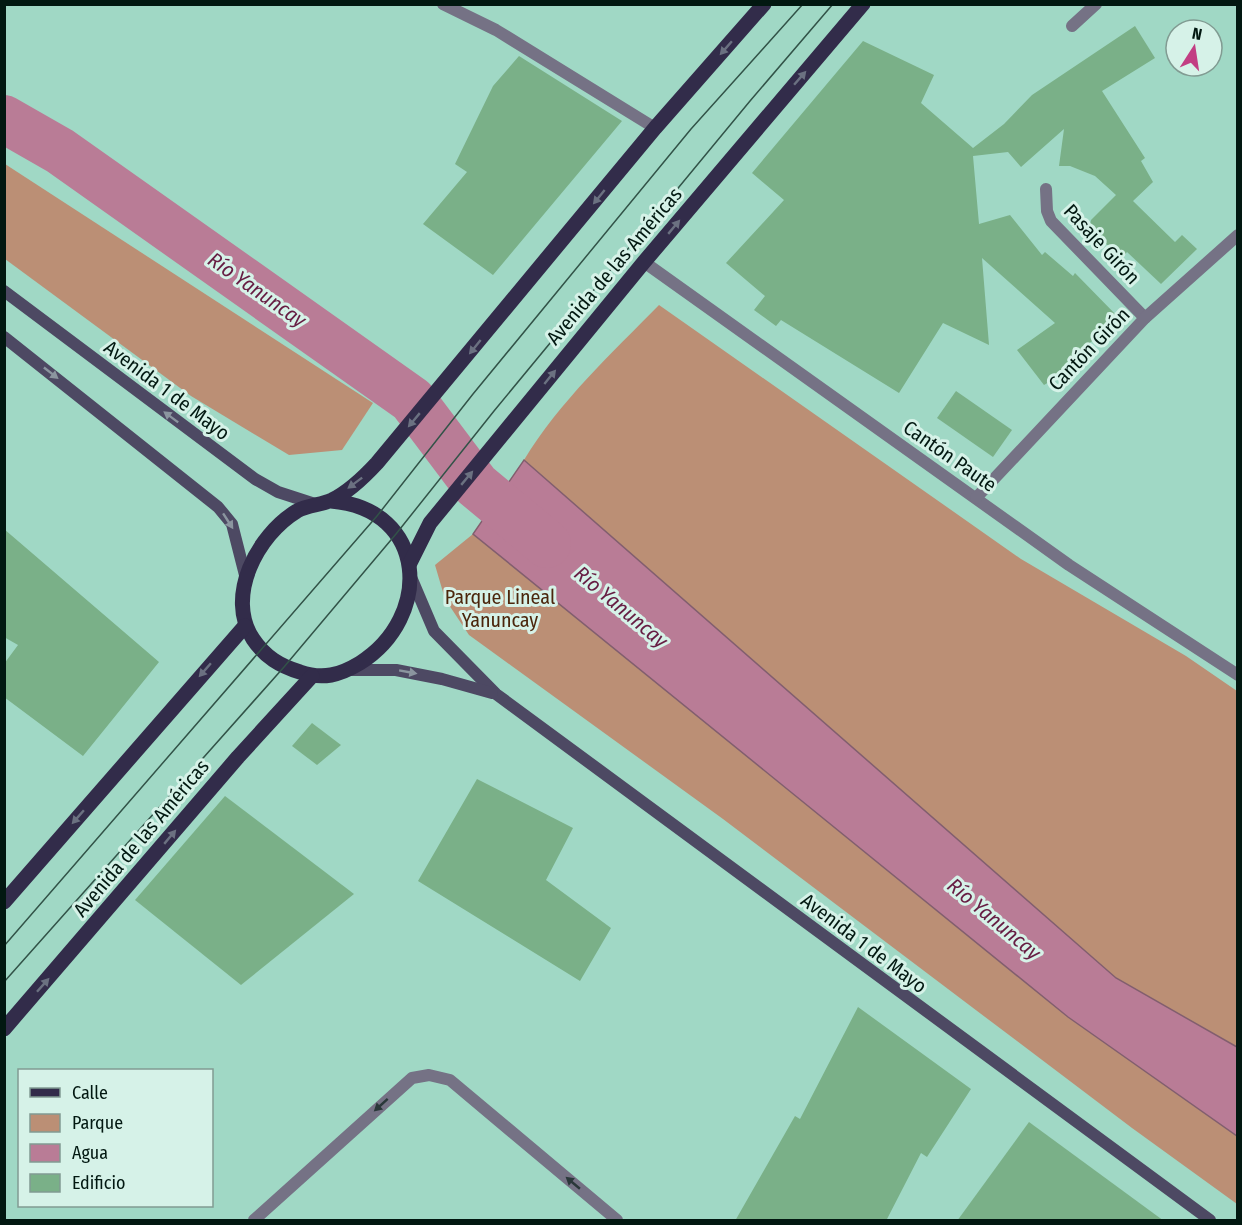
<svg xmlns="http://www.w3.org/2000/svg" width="1242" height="1225" font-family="'Fira Sans Condensed',sans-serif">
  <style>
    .green { fill: #bb8f75 }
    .water { fill: #b97c96; stroke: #825e6e; stroke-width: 1.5 }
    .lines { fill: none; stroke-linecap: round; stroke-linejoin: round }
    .river { stroke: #b97c96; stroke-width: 48 }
    .building { fill: #7ab088 }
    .minor { stroke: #757285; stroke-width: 12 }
    .secondary { stroke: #4d4963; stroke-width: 12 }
    .primary { stroke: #322c4a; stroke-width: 15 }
    .tram { stroke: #325348; stroke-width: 1.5 }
    .oneway { fill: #6b7181 }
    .oneway2 { fill: #8b959f }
    .oneway3 { fill: #2a383a }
    .labels { text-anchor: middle; stroke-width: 6; stroke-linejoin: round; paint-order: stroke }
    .street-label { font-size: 20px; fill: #021811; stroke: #d6f2e8 }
    .park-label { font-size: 20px; fill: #4b260c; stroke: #d6f2e8 }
    .water-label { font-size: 21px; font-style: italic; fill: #661d43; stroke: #d6f2e8 }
  </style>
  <rect width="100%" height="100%" fill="#a0d8c5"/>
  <g class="green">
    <path d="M5 164 373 403 342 450 289 455 191 396 5 259Z"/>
    <path d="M659 305 1021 559 1186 656 1237 691V1047L1116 978 524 460C559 402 612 353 659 305Z"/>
    <path d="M473 534 1068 1017 1237 1136V1204L1132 1128 723 819 469 635 445 599 435 565Z"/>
  </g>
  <path class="water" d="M524 460 1116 978 1237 1047V1136L1068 1017 473 534Z"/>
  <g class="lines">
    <path class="river" d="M4 119 60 151 412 400 476 485 547 544"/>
  </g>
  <g class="building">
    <path d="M1135 26 1155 58 1102 91 1145 158 1141 161 1153 182 1133 201 1175 242 1182 235 1197 249 1161 284 1127 252 1122 258 1089 229 1091 220 1116 195 1095 176 1070 166H1059L1064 129 1021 167 1008 152 973 156 979 224 1010 215 1042 255 1045 252 1073 276 1075 273 1120 319 1082 349 1089 358 1044 385 1017 350 1055 323 982 258 989 345 943 323 899 393 781 320 776 326 754 310 765 296 726 263 784 200 752 173 863 41 934 75 921 103 973 148 1004 124 1032 95Z"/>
    <path d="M519 56 622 121 493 275 423 224 467 172 455 164 493 86Z"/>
    <path d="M956 391 1012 430 993 457 937 418Z"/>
    <path d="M4 529 159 662 83 756 4 697V664L18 645 4 637Z"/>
    <path d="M312 723 341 745 317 765 292 746Z"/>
    <path d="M477 779 573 828 546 880 611 928 580 981 418 881Z"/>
    <path d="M225 796 354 894 241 985 135 900Z"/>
    <path d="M858 1007 971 1089 927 1157 921 1153 886 1221H735L795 1116 800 1119Z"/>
    <path d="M1029 1122 1164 1221H957Z"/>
  </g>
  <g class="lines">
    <g class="minor">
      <path d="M443 4 496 30 655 128"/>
      <path d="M1072 26 1096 4"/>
      <path d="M1046 189 1047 211 1051 221 1145 318"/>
      <path d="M644 262 1069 565 1238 675"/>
      <path d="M976 498 1145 318 1238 235"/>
      <path d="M254 1220 412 1078 429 1075 450 1080 617 1220"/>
    </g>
    <g class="secondary">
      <path d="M4 291 255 479 278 492 315 504"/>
      <path d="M4 337 218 507 232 524 246 579"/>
      <path d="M411 577 434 631 496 694 1210 1220"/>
      <path d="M349 670H396L442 679 492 693"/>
    </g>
    <g class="primary">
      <path d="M331 501C428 509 433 617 360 663 340 675 323 680 300 672 280 666 265 657 253 639 225 597 257 535 297 511 308 505 321 505 332 500 348 492 365 476 377 463L655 128 764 4"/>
      <path d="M410 563 430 523 644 262 863 4"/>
      <path d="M4 902 245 626"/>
      <path d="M4 1029 238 757 312 676"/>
    </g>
    <g class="tram">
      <path d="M4 946 377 516 473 394 691 129 803 4"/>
      <path d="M4 982 284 667 396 534 494 411 750 101 833 4"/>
    </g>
  </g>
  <defs><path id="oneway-solid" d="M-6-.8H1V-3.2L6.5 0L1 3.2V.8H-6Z" transform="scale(1.5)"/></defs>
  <g class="oneway">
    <use href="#oneway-solid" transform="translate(726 48) rotate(131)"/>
    <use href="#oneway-solid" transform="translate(800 78) rotate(-49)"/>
    <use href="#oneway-solid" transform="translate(599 197) rotate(129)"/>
    <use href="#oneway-solid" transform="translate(674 227) rotate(-50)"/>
    <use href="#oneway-solid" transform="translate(475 347) rotate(129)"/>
    <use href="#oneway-solid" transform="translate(550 377) rotate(-51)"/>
    <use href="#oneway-solid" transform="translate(414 420) rotate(130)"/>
    <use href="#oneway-solid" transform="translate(467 478) rotate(-50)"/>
    <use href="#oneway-solid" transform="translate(355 483) rotate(143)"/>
    <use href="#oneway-solid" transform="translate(205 670) rotate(131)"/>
    <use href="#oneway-solid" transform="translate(78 817) rotate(131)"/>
    <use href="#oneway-solid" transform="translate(170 837) rotate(-50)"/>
    <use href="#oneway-solid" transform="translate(43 985) rotate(-48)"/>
  </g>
  <g class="oneway2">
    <use href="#oneway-solid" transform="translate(51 373) rotate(38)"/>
    <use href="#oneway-solid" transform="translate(171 417) rotate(-143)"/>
    <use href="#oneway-solid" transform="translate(228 521) rotate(57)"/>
    <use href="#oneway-solid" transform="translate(408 672) rotate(10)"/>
  </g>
  <g class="oneway3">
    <use href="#oneway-solid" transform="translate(381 1105) rotate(138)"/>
    <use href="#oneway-solid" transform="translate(573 1183) rotate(-140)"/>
  </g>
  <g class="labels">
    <g class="street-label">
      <text transform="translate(1102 244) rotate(47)" y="7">Pasaje Girón</text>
      <text transform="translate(614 266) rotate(-50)" y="7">Avenida de las Américas</text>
      <text transform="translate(1089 349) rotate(-46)" y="7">Cantón Girón</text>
      <text transform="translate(167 390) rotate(37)" y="7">Avenida 1 de Mayo</text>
      <text transform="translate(950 456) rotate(35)" y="7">Cantón Paute</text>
      <text transform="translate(141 838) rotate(-50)" y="7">Avenida de las Américas</text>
      <text transform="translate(864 943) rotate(37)" y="7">Avenida 1 de Mayo</text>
    </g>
    <g class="park-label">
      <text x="500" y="604">Parque Lineal<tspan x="500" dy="23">Yanuncay</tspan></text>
    </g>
    <g class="water-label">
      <text transform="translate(257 290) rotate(35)" y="7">Río Yanuncay</text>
      <text transform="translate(621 607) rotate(40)" y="7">Río Yanuncay</text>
      <text transform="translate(994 919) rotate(40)" y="7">Río Yanuncay</text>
    </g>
  </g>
  <rect width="1242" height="1225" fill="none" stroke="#021811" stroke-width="12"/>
  <rect x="18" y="1069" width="195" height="138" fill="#d6f2e8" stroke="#819b92" stroke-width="1.5"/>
  <rect x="30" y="1088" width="30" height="9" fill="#322c4a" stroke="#819b92" stroke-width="1.5"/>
  <text x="72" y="1099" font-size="18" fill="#021811">Calle</text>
  <rect x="30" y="1114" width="30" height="18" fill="#bb8f75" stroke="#819b92" stroke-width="1.5"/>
  <text x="72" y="1129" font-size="18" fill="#021811">Parque</text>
  <rect x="30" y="1144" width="30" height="18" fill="#b97c96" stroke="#819b92" stroke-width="1.5"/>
  <text x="72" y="1159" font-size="18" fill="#021811">Agua</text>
  <rect x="30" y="1174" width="30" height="18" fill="#7ab088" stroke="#819b92" stroke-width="1.5"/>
  <text x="72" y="1189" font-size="18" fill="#021811">Edificio</text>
  <g transform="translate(1194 48) rotate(12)"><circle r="28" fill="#d6f2e8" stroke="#819b92" stroke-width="1.5"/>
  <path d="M0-4.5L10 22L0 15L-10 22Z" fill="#c23e83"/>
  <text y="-9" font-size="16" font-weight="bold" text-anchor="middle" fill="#021811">N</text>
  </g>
</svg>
